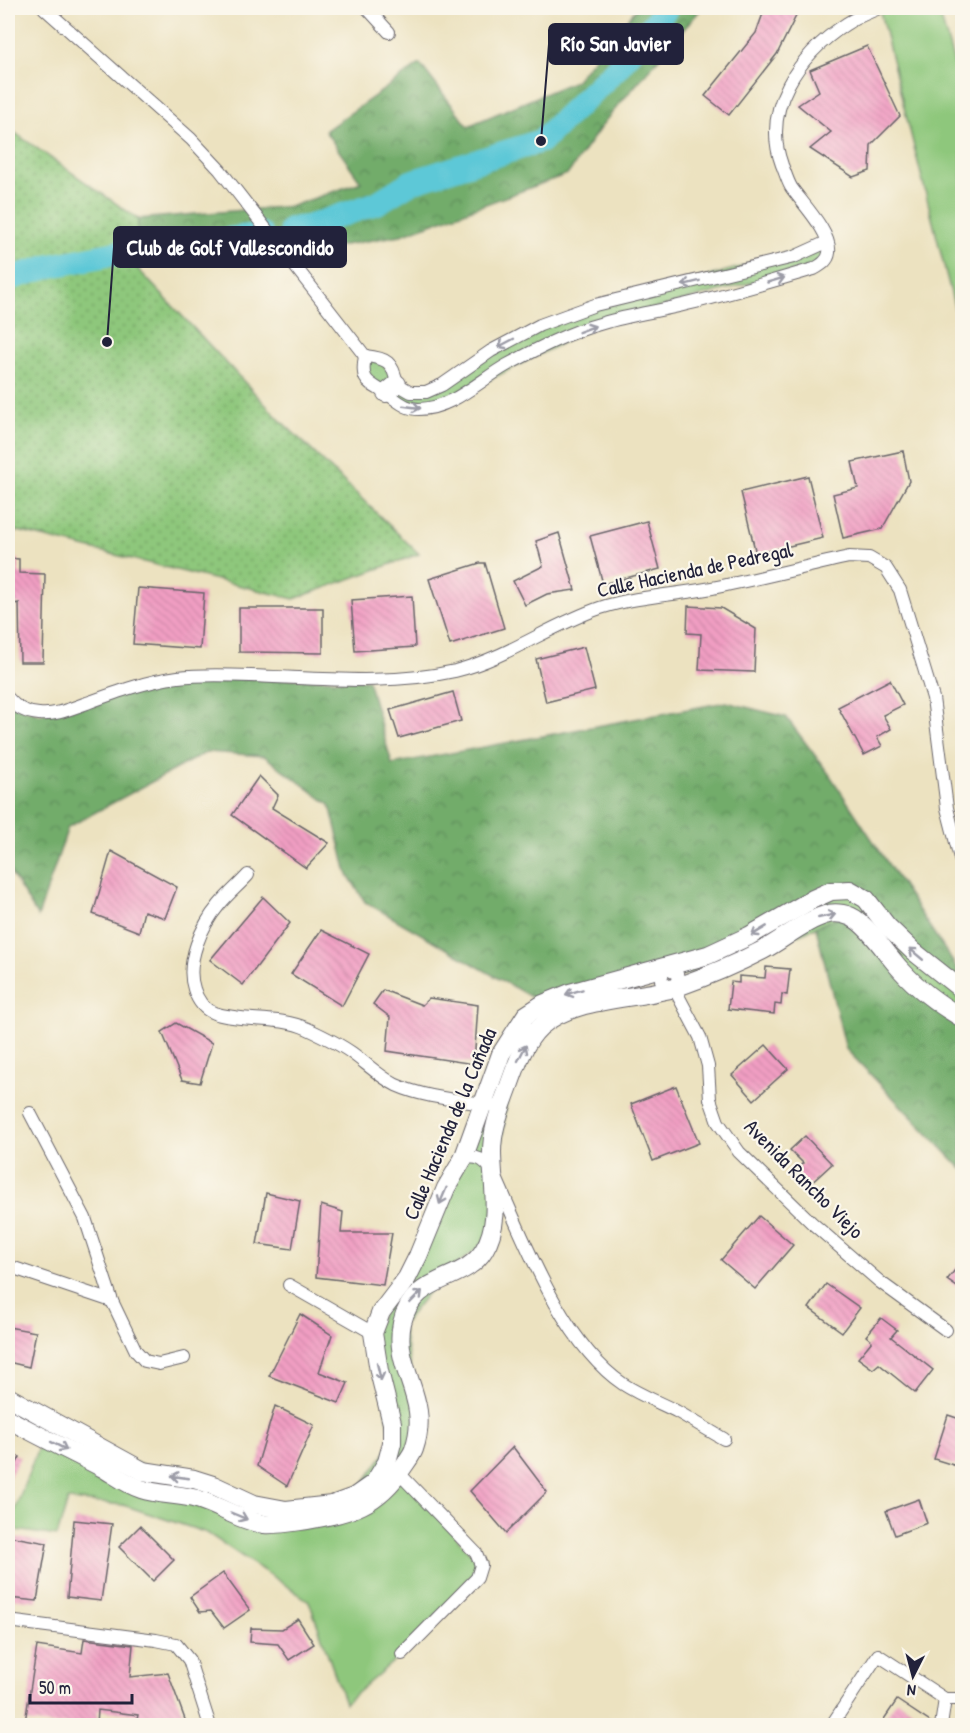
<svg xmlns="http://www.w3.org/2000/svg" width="970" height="1733" font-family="'Patrick Hand',sans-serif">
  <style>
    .grass { fill: url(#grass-dots); stroke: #58745b; stroke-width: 1.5 }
    .forest { fill: url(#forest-crowns); stroke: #4a6753; stroke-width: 1.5 }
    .park { fill: #8ec77b; stroke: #58745b; stroke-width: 1.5 }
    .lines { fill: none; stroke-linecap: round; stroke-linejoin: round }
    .river { stroke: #5dc8d7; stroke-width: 24 }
    .building { fill: url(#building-back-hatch) }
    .street-casing { stroke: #69656a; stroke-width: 14 }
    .secondary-casing { stroke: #69656a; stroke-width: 20 }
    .street { stroke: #fff; stroke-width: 12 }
    .secondary { stroke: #fff; stroke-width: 18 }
    .oneway { stroke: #9c9ca7 }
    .labels { text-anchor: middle; stroke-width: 4.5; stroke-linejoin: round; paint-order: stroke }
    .street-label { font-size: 21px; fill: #22223b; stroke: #fbf7ec }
    .leader { fill: none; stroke: #22223b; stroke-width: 2 }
    .callout-dot { fill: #22223b; stroke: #fbf7ec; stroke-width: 2 }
    .callout { fill: #22223b; stroke: #22223b; stroke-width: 2 }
    .callout-label { font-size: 22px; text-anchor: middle; font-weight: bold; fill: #fff }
  </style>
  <defs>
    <pattern id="grass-dots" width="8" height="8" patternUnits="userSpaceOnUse" patternTransform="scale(1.5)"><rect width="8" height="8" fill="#8ec77b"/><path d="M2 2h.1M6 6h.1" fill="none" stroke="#74a166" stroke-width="1.8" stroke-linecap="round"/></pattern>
    <pattern id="forest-crowns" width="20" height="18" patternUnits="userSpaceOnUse" patternTransform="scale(1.5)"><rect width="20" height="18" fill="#72ac6b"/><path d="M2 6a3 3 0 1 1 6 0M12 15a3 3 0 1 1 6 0" fill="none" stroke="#5d8c59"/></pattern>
    <pattern id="building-back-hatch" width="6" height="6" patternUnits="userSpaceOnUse" patternTransform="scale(1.5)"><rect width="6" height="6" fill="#f19ec3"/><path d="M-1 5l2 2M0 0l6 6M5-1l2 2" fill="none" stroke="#ce88a8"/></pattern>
  </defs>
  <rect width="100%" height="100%" fill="#fbf7ec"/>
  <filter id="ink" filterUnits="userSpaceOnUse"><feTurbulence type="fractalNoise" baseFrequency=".0167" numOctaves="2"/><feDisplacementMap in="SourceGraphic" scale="12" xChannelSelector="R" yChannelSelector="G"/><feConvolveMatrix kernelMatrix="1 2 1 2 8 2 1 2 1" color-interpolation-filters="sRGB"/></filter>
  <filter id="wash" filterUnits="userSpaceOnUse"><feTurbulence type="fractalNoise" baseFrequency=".008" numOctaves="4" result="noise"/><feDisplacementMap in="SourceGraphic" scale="24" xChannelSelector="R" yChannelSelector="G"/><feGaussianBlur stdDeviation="1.35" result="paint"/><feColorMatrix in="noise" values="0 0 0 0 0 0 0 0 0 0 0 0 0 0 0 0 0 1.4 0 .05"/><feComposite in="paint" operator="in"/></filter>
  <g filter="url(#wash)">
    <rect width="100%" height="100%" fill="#ece2c0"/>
    <path class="grass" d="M8 128 138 219 136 267 278 418 419 554 294 599 18 531 8 536Z"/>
    <g class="forest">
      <path d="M637 8H702L605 121 568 174 401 235 299 253 136 267 138 219 292 206 361 182 325 131 420 64 468 126 575 81Z"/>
      <path d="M179 677 368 680 392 764 726 702 786 717 829 774 962 976V1169L846 1049 814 920 749 936 543 1004 365 902 347 873 330 805 264 756 207 752 68 827 38 917 8 868V708L13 705 40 714Z"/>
    </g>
    <g class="park">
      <path d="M879 8H938L962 90V337Z"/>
      <path d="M827 242 824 263 601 323 456 397 417 409 368 381 365 356 379 357 397 385 426 392 540 325Z"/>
      <path d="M850 890 962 990V1018L846 914 762 950 552 1018 508 1090 490 1238 439 1279 402 1325 420 1415 400 1473 481 1565 402 1654 345 1703 309 1601 207 1533 123 1505 68 1500 57 1536 8 1529 42 1437 8 1419V1397L112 1455 254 1504 354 1497 392 1443 373 1333 526 1015 664 967Z"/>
    </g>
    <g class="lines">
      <g class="river">
        <path d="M291 229 307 227 377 203 411 182 541 141 617 68 667 8"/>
        <path d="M8 279 51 266 142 248 217 241 261 234"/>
      </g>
    </g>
    <g id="blocks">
      <g class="building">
        <path d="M765 8H800L777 54 729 115 705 96 756 33Z"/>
        <path d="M867 46 900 116 871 145 870 171 853 177 810 149 831 132 798 105 819 91 810 70Z"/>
        <path d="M903 451 909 481 882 529 843 538 833 494 858 488 852 462Z"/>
        <path d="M808 476 823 538 756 554 741 492Z"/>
        <path d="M647 521 660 569 603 584 590 536Z"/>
        <path d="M559 533 575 590 547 594 525 605 513 581 543 566 536 541Z"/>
        <path d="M8 558 19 559V573L45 574 43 662H20L19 603 8 605Z"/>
        <path d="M480 563H485L504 628 450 645 429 579Z"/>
        <path d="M138 588 204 593 200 649 133 644Z"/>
        <path d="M412 596 415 647 355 651 351 600Z"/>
        <path d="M688 606 721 608 756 629 754 672 699 670 701 634 687 633Z"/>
        <path d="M239 608H323V653L239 652Z"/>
        <path d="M584 647 595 690 546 702 536 659Z"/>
        <path d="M890 680 903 705 883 715 891 729 877 737 882 746 864 755 838 707Z"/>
        <path d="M453 692 461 721 399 738 390 710Z"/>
        <path d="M259 776 278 795 272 808 329 843 306 868 232 815Z"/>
        <path d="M111 851 177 887 165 918 144 911 139 932 93 914Z"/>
        <path d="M263 897 290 923 243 985 210 960Z"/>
        <path d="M321 930 369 954 342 1006 291 974Z"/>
        <path d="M766 967 790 969 787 995 782 994 781 1005 775 1004 774 1014 728 1009 731 982 739 983V976L765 978Z"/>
        <path d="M383 990 422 1005 429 998 478 1005 474 1064 387 1051 390 1017 373 1004Z"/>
        <path d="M176 1023 212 1043 200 1083 182 1080 162 1032Z"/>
        <path d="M766 1045 788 1069 754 1100 732 1075Z"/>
        <path d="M676 1086 699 1143 653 1161 631 1104Z"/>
        <path d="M805 1136 832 1164 807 1187 792 1173 803 1163 790 1150Z"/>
        <path d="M266 1193 300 1201 292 1249 257 1244Z"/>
        <path d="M321 1205 343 1212 341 1233H392L383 1285 316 1277Z"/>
        <path d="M759 1216 793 1245 755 1289 721 1260Z"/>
        <path d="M963 1260V1291L947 1280Z"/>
        <path d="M826 1284 860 1308 842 1332 809 1308Z"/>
        <path d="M300 1314 332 1335 319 1372 348 1383 339 1403 269 1376Z"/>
        <path d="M881 1318 897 1330 891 1337 933 1370 915 1393 879 1364 873 1369 858 1358 872 1341 866 1336Z"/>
        <path d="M8 1327 36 1332 29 1367 8 1362Z"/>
        <path d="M275 1406 314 1425 287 1486 257 1466Z"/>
        <path d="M948 1415 963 1420V1468L934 1459Z"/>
        <path d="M513 1447 547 1492 506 1533 470 1491Z"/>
        <path d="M8 1451 20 1457 8 1480Z"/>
        <path d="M919 1499 927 1523 895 1535 886 1511Z"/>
        <path d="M74 1520 112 1524 101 1601 67 1597Z"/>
        <path d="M140 1526 174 1560 153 1581 119 1547Z"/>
        <path d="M8 1536 47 1543 37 1601 8 1598Z"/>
        <path d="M223 1573 250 1610 224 1628 211 1611 200 1612 190 1597Z"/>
        <path d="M298 1619 314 1644 289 1660 278 1644 250 1642 251 1628 282 1629Z"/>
        <path d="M84 1639 133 1645 130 1677 168 1673 187 1725H136L138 1715 98 1710 97 1725H50L25 1722 37 1646 82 1653Z"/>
        <path d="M897 1700 933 1724V1725H880Z"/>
      </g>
    </g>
  </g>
  <g filter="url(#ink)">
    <use href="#blocks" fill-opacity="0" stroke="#69656a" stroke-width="1.5"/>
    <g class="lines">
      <defs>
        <g id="street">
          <path d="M44 8 191 139 220 170 365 356"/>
          <path d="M367 8 389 32"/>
          <path d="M365 356C360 382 368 382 387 394 398 400 404 409 419 409 452 409 480 380 507 365 537 349 569 332 603 323 631 315 659 311 687 304 730 294 772 281 814 269 821 265 828 261 829 253 832 233 801 202 791 187 787 180 785 172 782 165 761 108 799 55 846 24 856 17 868 13 879 8"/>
          <path d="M365 356C387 358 393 362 397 384L411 392H426L442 385 491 351 540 325 595 305 794 257 827 242"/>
          <path d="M8 698C16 708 26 713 39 714 55 716 72 708 87 703 117 692 147 681 178 677 202 674 227 675 251 676 318 678 388 686 455 671 507 658 550 625 600 608 637 596 675 595 712 588 758 579 804 567 849 557L869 558 886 568 900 590 933 698 947 808 962 866"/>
          <path d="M248 875C239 885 228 894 219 905 202 925 185 962 194 989 197 999 203 1009 214 1013 244 1023 278 1015 308 1029 323 1036 338 1043 352 1053 367 1064 380 1077 396 1085 425 1098 460 1100 490 1105"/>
          <path d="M664 967 677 974 678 978 674 988 666 985 661 980Z"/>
          <path d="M674 988 700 1037 708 1066 710 1099 718 1122 739 1152 812 1223 880 1282 946 1330"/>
          <path d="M30 1113 85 1218 112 1301 136 1351 145 1361 159 1364 184 1358"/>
          <path d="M463 1159C478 1155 483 1159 493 1171 523 1237 561 1342 623 1384 640 1395 658 1402 676 1411 692 1420 708 1430 724 1439"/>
          <path d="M8 1266 112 1301"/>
          <path d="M289 1285 373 1333"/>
          <path d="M395 1469 476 1553 481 1565 477 1578 402 1654"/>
          <path d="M8 1621 156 1640 176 1644 189 1660 210 1726"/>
          <path d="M831 1726 878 1655 945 1699H962"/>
          <path d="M941 1726 945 1699"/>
        </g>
        <g id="secondary">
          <path d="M386 393 397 384"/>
          <path d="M8 1397 143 1471 194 1479 213 1485 254 1504 286 1510 332 1505 354 1497 374 1483 387 1462 392 1443V1423L379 1371 373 1333 381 1312 407 1278 418 1256 446 1188 463 1159 501 1054 526 1015 543 1004 570 993 708 955 749 936 813 899 831 891 850 890 866 899 887 926 913 951 962 990"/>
          <path d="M8 1419C39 1436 72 1452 103 1468 115 1475 128 1485 141 1489 159 1495 179 1494 197 1499 220 1506 241 1521 264 1524 279 1525 293 1522 307 1520 350 1513 378 1505 403 1467 407 1461 412 1455 414 1449 432 1397 392 1370 402 1323 413 1273 464 1284 484 1250 502 1220 492 1185 492 1152 492 1126 502 1106 510 1083 517 1063 525 1041 540 1027 572 997 637 1000 677 987 705 977 736 964 763 950 783 940 802 922 825 915 836 911 849 914 858 921 875 934 887 955 901 970 918 989 940 1005 962 1018"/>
        </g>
      </defs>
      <use href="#street" class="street-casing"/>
      <use href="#secondary" class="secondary-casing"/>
      <use href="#street" class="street"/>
      <use href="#secondary" class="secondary"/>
    </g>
    <defs><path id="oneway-shaft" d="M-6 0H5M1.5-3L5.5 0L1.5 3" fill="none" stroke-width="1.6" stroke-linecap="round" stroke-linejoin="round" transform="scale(1.5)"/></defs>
    <g class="oneway">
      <use href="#oneway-shaft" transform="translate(776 280) rotate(-16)"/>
      <use href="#oneway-shaft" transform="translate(691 283) rotate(166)"/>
      <use href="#oneway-shaft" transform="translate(587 329) rotate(-21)"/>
      <use href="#oneway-shaft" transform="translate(506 343) rotate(152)"/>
      <use href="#oneway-shaft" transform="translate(412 407) rotate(8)"/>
      <use href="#oneway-shaft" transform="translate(827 916) rotate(-13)"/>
      <use href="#oneway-shaft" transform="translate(759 931) rotate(149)"/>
      <use href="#oneway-shaft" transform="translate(916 954) rotate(-140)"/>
      <use href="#oneway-shaft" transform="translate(574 992) rotate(163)"/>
      <use href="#oneway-shaft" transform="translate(522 1053) rotate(-63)"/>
      <use href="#oneway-shaft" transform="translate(443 1196) rotate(113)"/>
      <use href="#oneway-shaft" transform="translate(416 1297) rotate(-45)"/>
      <use href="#oneway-shaft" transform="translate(379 1372) rotate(77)"/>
      <use href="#oneway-shaft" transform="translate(59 1446) rotate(27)"/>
      <use href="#oneway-shaft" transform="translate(180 1477) rotate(-172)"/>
      <use href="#oneway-shaft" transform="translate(239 1516) rotate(23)"/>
    </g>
  </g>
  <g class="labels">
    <g class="street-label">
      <text transform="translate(695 570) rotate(-12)" y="7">Calle Hacienda de Pedregal</text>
      <text transform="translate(450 1124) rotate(-67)" y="7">Calle Hacienda de la Cañada</text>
      <text transform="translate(804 1179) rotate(45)" y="7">Avenida Rancho Viejo</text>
    </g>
  </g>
  <path class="leader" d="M541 141L549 44M107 342L114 247"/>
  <g class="callout-dot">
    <circle cx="541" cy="141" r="6"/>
    <circle cx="107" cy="342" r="6"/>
  </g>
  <g class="callout">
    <rect x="549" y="24" width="134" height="40" rx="6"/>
    <rect x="114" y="227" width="232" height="40" rx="6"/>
  </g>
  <g class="callout-label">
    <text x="616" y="51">Río San Javier</text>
    <text x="230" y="255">Club de Golf Vallescondido</text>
  </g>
  <rect width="970" height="1733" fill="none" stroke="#fbf7ec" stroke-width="30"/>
  <g transform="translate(913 1676) rotate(186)" stroke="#fbf7ec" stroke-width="4.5" paint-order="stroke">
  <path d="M0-4.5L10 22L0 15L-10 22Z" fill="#22223b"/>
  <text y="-9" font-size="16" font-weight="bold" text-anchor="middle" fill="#22223b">N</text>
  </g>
  <path d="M30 1694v9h102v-9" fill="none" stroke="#22223b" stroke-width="3"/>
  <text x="39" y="1694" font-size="18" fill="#22223b" stroke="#fbf7ec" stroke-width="4.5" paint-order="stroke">50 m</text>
</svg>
